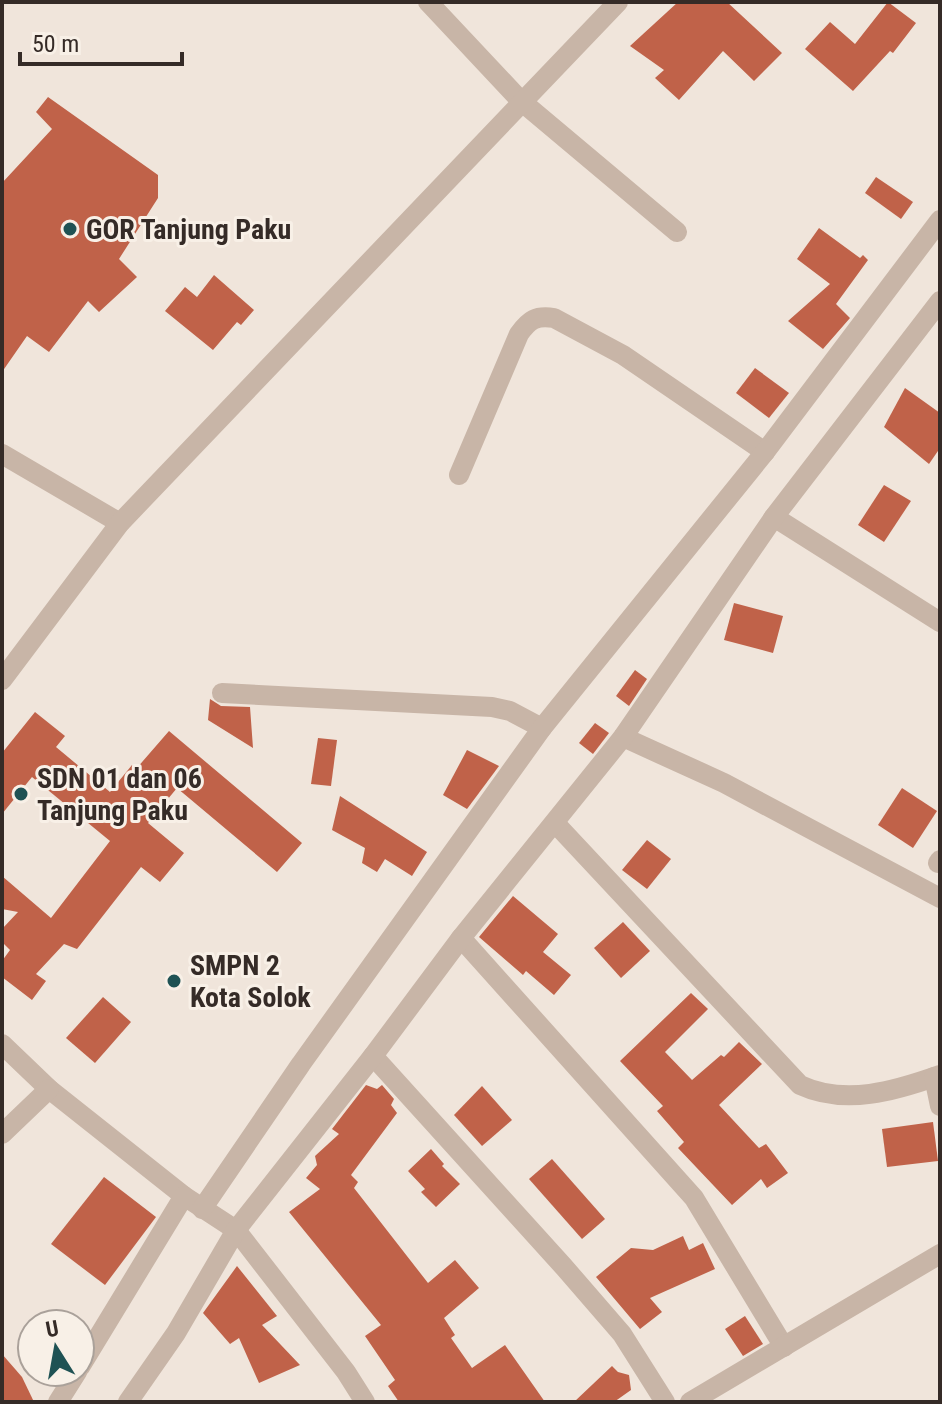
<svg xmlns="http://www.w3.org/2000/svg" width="942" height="1404" font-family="'Roboto Condensed',sans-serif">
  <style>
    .building { fill: #c06249 }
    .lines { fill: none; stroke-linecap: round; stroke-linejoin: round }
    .minor { stroke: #c8b5a7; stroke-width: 20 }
    .poi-dot { fill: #1f5254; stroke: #f8f0e7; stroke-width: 3 }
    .labels { text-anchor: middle; stroke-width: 6; stroke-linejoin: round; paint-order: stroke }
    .poi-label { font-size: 28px; font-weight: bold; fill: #352b27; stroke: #f8f0e7; text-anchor: start }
  </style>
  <rect width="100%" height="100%" fill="#f0e5db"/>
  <g class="building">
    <path d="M678 2H727L782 53 754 81 723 51 679 100 655 78 664 70 630 46Z"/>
    <path d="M888 2 916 23 893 53 890 51 853 91 805 49 830 22 855 44Z"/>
    <path d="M48 97 158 175V198L119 259 137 277 99 312 88 301 49 352 27 336 2 372V183L52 129 36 112Z"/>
    <path d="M876 177 913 202 901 219 865 193Z"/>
    <path d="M819 228 860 258 863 255 868 260 836 304 850 318 823 349 788 321 830 284 797 259Z"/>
    <path d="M214 275 254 310 241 325 237 322 213 350 165 311 185 287 197 297Z"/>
    <path d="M755 368 789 393 769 418 736 393Z"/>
    <path d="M905 388 940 413V448L929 464 884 427Z"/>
    <path d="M884 485 911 501 884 542 858 525Z"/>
    <path d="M734 603 783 616 773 653 724 640Z"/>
    <path d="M635 670 647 679 629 706 616 696Z"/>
    <path d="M210 699 221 706 250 707 253 748 208 720Z"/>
    <path d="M35 712 65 736 56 747 110 792 132 765 136 769 169 731 302 843 277 872 177 788 148 823 184 853 160 882 141 867 77 949 64 944 36 974 46 981 32 1000 2 977V961L10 950 2 942V929L18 912 2 909V876L51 918 110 841 32 777 2 814V753Z"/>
    <path d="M595 723 609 733 593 754 579 743Z"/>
    <path d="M318 738 337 740 331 786 311 784Z"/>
    <path d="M467 750 499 766 467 809 443 795Z"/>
    <path d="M902 788 937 811 913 848 878 825Z"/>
    <path d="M340 796 427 852 412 876 385 859 377 872 362 863 365 848 332 830Z"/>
    <path d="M647 840 671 859 647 889 622 870Z"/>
    <path d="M513 896 558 934 543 952 571 975 554 995 526 971 523 975 479 937Z"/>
    <path d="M623 922 650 951 621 978 594 948Z"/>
    <path d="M691 993 708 1009 665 1052 692 1080 721 1055 724 1057 739 1042 762 1064 719 1105 759 1148 766 1144 788 1173 767 1188 761 1179 732 1205 678 1148 684 1142 657 1111 663 1106 620 1061Z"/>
    <path d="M103 997 131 1022 95 1063 66 1038Z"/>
    <path d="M366 1085 377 1089 382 1085 394 1099 391 1105 397 1113 351 1175 358 1182 354 1188 428 1283 455 1260 479 1288 444 1318 455 1335 451 1338 472 1368 505 1345 545 1402H399L388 1386 395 1380 365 1336 381 1325 289 1212 320 1189 306 1178 317 1165 315 1156 339 1134 332 1129Z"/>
    <path d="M482 1086 512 1120 482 1146 454 1115Z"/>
    <path d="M933 1122 938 1161 887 1167 882 1129Z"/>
    <path d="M431 1149 444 1164 442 1166 460 1184 436 1207 421 1192 425 1189 408 1171Z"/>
    <path d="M552 1159 605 1219 582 1239 529 1179Z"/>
    <path d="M104 1177 156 1217 105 1285 51 1244Z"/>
    <path d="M683 1236 689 1250 703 1243 715 1269 650 1298 662 1312 640 1329 596 1277 631 1248 653 1250Z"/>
    <path d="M237 1266 277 1316 262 1325 300 1365 259 1383 239 1338 230 1344 203 1313Z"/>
    <path d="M745 1316 763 1344 743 1356 725 1329Z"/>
    <path d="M2 1354 22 1377 34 1402H2Z"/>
    <path d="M612 1366 618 1372 629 1375 631 1390 614 1402H574Z"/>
  </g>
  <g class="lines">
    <g class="minor">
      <path d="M428 2 521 101 677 232"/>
      <path d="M2 454 120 523"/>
      <path d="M459 475 519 334C529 320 536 315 554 318L623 355 765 452"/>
      <path d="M774 517 940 622"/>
      <path d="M2 680 120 523 618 2"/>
      <path d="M222 693 492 707 510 711 542 728"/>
      <path d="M623 737 724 783 940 898"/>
      <path d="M555 823 800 1085C845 1106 895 1091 940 1075"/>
      <path d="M938 863 940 860"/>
      <path d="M461 938 694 1198 784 1347"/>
      <path d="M2 1044 49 1089 184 1196 236 1230 346 1372 365 1402"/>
      <path d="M373 1056 564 1267 622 1334 665 1402"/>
      <path d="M934 1077 940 1106"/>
      <path d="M2 1134 49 1089"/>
      <path d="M202 1209 301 1064 542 728 765 452 940 220"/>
      <path d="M80 1367 184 1196"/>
      <path d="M58 1402 77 1372"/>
      <path d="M128 1402 176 1333 236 1230 373 1056 461 938 623 737 774 517 940 301"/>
      <path d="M690 1402 940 1254"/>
    </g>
  </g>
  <g class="poi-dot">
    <circle cx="70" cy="229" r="8"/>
    <circle cx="21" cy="794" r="8"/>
    <circle cx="174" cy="981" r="8"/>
  </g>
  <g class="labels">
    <g class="poi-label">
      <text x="86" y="239">GOR Tanjung Paku</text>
      <text x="37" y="788">SDN 01 dan 06<tspan x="37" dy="32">Tanjung Paku</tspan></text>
      <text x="190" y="975">SMPN 2<tspan x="190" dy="32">Kota Solok</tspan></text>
    </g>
  </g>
  <rect width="942" height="1404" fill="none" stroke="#352b27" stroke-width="8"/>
  <g transform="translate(56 1348) rotate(349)"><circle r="38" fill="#f8f0e7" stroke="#aaa19a" stroke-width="2"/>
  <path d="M0-6L14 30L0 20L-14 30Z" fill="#1f5254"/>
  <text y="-12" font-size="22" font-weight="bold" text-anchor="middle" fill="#352b27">U</text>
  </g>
  <path d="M20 52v12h162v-12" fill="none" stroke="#352b27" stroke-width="4"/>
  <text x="32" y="52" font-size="24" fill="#352b27" stroke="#f8f0e7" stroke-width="6" paint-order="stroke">50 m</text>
</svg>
